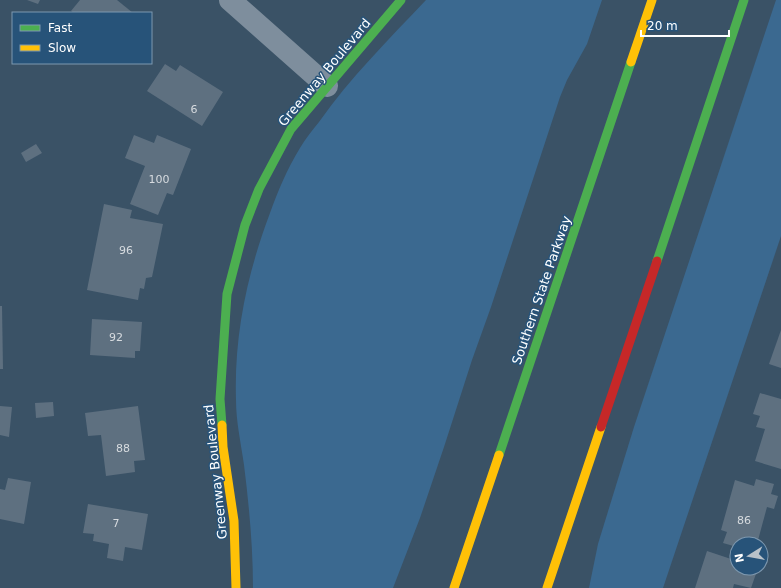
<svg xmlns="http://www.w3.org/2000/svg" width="781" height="588" font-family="'DejaVu Sans',sans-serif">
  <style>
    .green { fill: #3b6990 }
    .building { fill: #5e7080 }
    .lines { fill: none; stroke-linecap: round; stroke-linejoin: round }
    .street { stroke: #7e8e9d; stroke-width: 22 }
    .fast { stroke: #4caf50; stroke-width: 9 }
    .slow { stroke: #ffc107; stroke-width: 9 }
    .jam { stroke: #c62828; stroke-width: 9 }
    .labels { text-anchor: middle; stroke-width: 3; stroke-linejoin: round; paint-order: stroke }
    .number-label { font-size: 11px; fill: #d7dbdf }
    .street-label { font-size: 13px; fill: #fff; stroke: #275379 }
  </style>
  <rect width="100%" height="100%" fill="#3a5266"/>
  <g class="green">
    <path d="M426 0H602L587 44 567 80 560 97 491 307 472 360 444 447 420 518 393 588H253C253 547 249 505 244 465 241 443 236 422 236 400 234 335 247 274 270 213 278 191 287 169 300 148 305 139 312 131 319 122 350 78 389 39 426 0Z"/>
    <path d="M776 0H781V236L663 588H589L598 544 634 427Z"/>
  </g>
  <g class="building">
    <path d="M27 0H40L38 4Z"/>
    <path d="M80 0H117L133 13H74L71 11Z"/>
    <path d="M165 64 176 71 180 65 223 92 202 126 147 91Z"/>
    <path d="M134 135 154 143 157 135 191 149 173 195 167 193 158 215 130 204 145 166 125 158Z"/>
    <path d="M36 144 42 153 26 162 21 153Z"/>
    <path d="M104 204 132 210 130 218 163 224 152 277 146 278 144 289 140 288 138 300 87 290Z"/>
    <path d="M0 306H2L3 369H0Z"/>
    <path d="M92 319 142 322 140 351H135V358L90 355Z"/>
    <path d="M781 330V368L769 364Z"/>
    <path d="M760 393 781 399V469L755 461 765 429 756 427 760 416 753 414Z"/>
    <path d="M53 402 54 416 36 418 35 403Z"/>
    <path d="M0 406 12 407 9 437 0 435Z"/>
    <path d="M138 406 145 460 134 461 135 472 106 476 101 435 88 436 85 413Z"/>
    <path d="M8 478 31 482 24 524 0 519V489L5 490Z"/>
    <path d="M756 479 774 484 771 494 778 496 774 509 767 507 757 544H737V547L723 543 727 532 721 530 735 480 754 486Z"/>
    <path d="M88 504 148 514 142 550 125 547 123 561 107 558 109 544 93 541 94 534 83 533Z"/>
    <path d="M707 551 737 561V568H758L751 588 734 584 733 588H695Z"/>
  </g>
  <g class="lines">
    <path class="street" d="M230 0 327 86"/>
    <g class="fast">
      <path d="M657 261 744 0"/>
      <path d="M222 425 220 399 227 294 245 225 259 189 291 129 401 0"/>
      <path d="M499 455 631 62"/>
    </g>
    <g class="slow">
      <path d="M631 62 652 0"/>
      <path d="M222 425 223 447 234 521 236 588"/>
      <path d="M454 588 499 455"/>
      <path d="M547 588 601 427"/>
    </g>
    <path class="jam" d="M601 427 657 261"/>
  </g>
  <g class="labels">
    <g class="number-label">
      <text x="194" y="113">6</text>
      <text x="159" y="183">100</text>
      <text x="126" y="254">96</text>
      <text x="116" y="341">92</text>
      <text x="123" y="452">88</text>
      <text x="744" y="524">86</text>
      <text x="116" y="527">7</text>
    </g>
    <g class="street-label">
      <text transform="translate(324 72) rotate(-50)" y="5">Greenway Boulevard</text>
      <text transform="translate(541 290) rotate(-71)" y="5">Southern State Parkway</text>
      <text transform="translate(215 472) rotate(-96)" y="5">Greenway Boulevard</text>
    </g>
  </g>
  <rect x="12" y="12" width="140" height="52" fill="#275379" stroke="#7d98af"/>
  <rect x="20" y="25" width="20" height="6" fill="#4caf50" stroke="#7d98af"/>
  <text x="48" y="32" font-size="12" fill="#ffffff">Fast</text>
  <rect x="20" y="45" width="20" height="6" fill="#ffc107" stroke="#7d98af"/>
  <text x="48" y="52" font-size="12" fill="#ffffff">Slow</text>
  <g transform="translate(749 556) rotate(259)"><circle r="19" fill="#275379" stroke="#7d98af"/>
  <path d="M0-3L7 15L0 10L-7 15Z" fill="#bac2c9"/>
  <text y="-6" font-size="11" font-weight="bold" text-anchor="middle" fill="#ffffff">N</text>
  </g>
  <path d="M641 30v6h88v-6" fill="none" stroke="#ffffff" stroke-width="2"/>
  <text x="647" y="30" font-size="12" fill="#ffffff" stroke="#275379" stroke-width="3" paint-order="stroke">20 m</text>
</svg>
